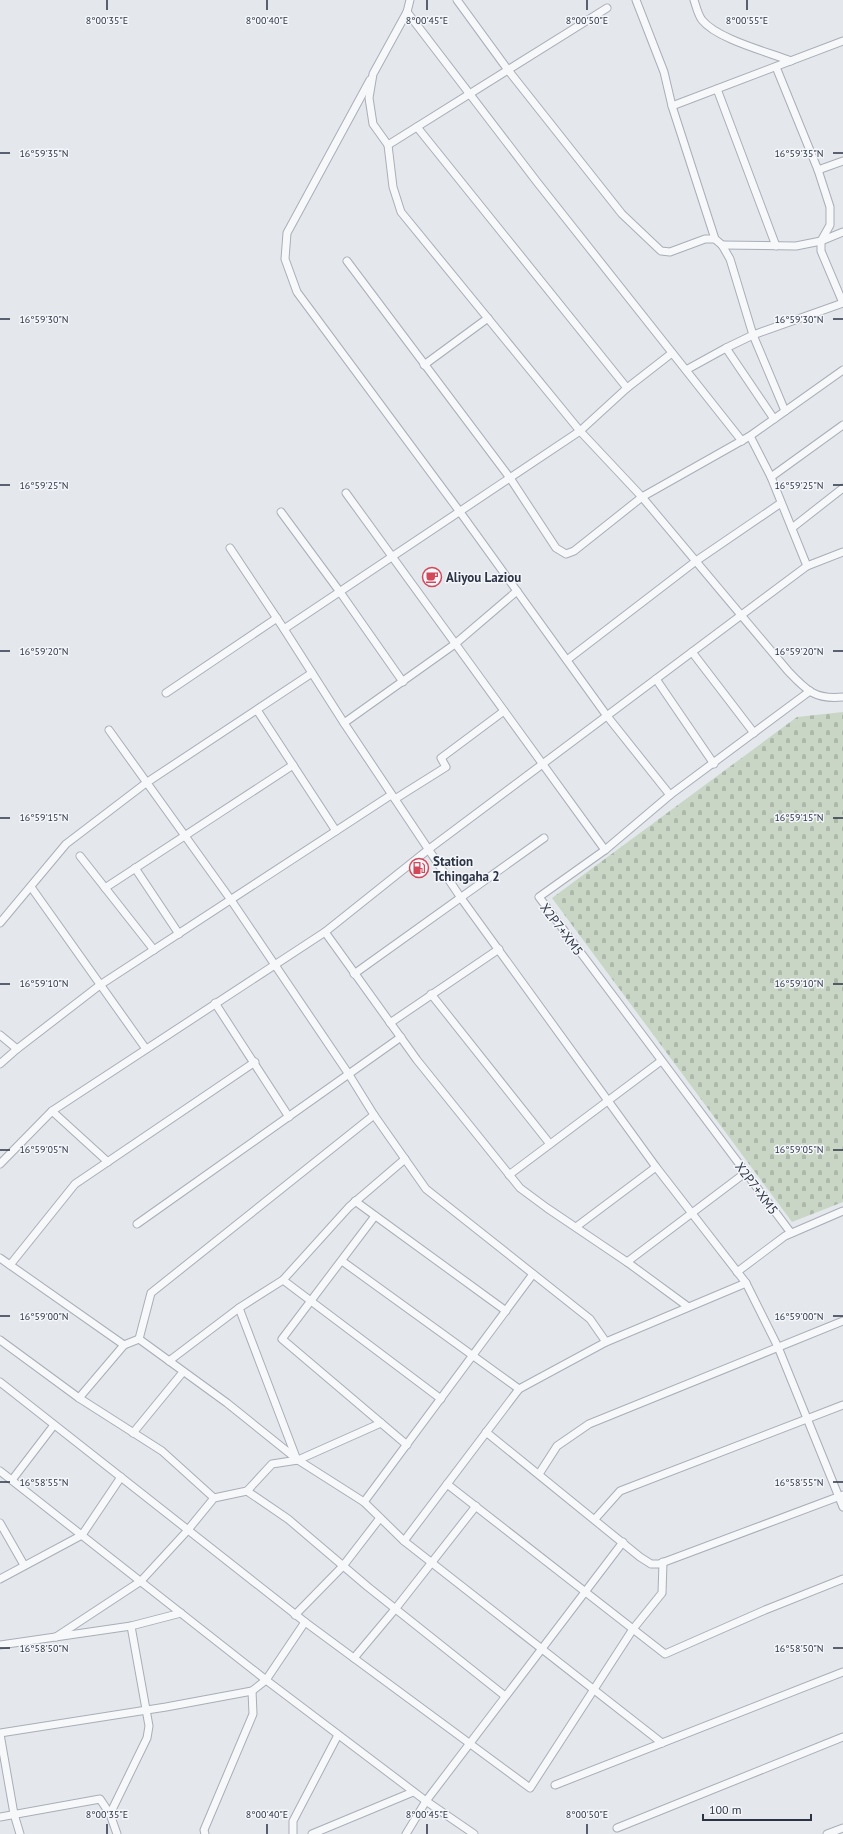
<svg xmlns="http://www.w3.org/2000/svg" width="843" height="1834" font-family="'PT Sans',sans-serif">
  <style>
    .cemetery { fill: url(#cemetery-stones) }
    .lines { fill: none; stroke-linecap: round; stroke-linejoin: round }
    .street-casing { stroke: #a9aeb7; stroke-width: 9 }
    .street { stroke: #f7f8fa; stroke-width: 7 }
    .ticks { fill: none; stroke: #2b3445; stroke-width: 1.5 }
    .labels { text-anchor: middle; stroke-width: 3; stroke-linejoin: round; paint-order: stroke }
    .poi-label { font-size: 13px; font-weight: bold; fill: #2b3445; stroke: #f4f6f9; text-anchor: start }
    .street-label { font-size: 13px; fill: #2b3445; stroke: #f4f6f9 }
    .ticks-label { font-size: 10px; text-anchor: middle; fill: #2b3445; stroke: #f4f6f9; stroke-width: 3; stroke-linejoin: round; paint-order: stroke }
  </style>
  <defs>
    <pattern id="cemetery-stones" width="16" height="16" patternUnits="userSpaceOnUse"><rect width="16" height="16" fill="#c9d6c5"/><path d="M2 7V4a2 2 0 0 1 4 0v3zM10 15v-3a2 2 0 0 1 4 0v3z" fill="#adb8ab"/></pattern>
  </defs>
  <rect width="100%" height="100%" fill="#e4e7ec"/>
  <path class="cemetery" d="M843 712V1202L792 1222 552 898 797 717Z"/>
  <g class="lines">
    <defs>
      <g id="street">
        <path d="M410 0 407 12 373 74 369 98 373 124 388 145 393 187 401 212 580 431 642 497 788 671C806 690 815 700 843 697"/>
        <path d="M457 0 508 70 622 214 661 251 670 252 705 239H715L722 245 730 259 753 335 785 411"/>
        <path d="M636 0 664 72 672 106 715 239"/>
        <path d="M694 0C696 6 698 15 702 20 717 39 768 52 791 61"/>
        <path d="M407 12 537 182 742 441"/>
        <path d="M776 67 818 170 830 207V225L821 241V251L843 303"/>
        <path d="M370 80 287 233 285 259 297 292 460 512 607 716 670 795"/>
        <path d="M717 89 776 246"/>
        <path d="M672 106 843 41"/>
        <path d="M417 127 627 388"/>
        <path d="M388 145 607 8"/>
        <path d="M818 170 843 161"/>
        <path d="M722 245 796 246 821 241 843 232"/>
        <path d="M347 261 510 478 556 548 566 554 574 551 642 497 750 436 843 370"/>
        <path d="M726 348 774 419"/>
        <path d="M672 353 627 388 580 431 284 629 344 723 461 898 656 1167 746 1283 778 1347 843 1507"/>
        <path d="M424 365 488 318"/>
        <path d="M686 370 726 348 753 335 843 303"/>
        <path d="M750 436 771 477 807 566"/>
        <path d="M771 477 843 425"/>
        <path d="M346 493 605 850"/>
        <path d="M281 512 340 592 403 682"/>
        <path d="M792 528 843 488"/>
        <path d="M230 548 284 629"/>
        <path d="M692 652 754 733"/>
        <path d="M567 660 696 561 781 503"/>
        <path d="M656 679 714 764"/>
        <path d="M166 693 277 618"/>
        <path d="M257 710 336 831"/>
        <path d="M344 723 455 644 517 591"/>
        <path d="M109 730 231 900 348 1073 374 1115 426 1189 590 1319 606 1342"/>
        <path d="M395 799 446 767 441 758 504 711"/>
        <path d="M80 856 154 950"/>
        <path d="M135 868 179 934"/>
        <path d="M31 887 146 1049"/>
        <path d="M105 888 293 765"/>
        <path d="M0 923 66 844 146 783 312 673"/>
        <path d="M325 932 417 1060 520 1188 547 1208 627 1262 687 1306"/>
        <path d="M354 974 544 838"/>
        <path d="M431 994 550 1144"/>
        <path d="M215 1003 289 1117"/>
        <path d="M390 1023 499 949"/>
        <path d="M0 1035 17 1049"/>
        <path d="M0 1064 17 1049 100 985 391 795"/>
        <path d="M52 1111 108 1162"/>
        <path d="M0 1164 52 1111 325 932 429 849 807 566 843 552"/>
        <path d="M509 1175 661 1061"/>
        <path d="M355 1201 506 1311"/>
        <path d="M375 1216 282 1339 407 1445"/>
        <path d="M137 1224 401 1037"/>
        <path d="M576 1227 656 1167"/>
        <path d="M791 1233 539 897 605 850 670 795 810 691"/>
        <path d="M0 1258 124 1345 139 1339 227 1403 298 1460 364 1502 404 1541 662 1743"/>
        <path d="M342 1261 519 1389"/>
        <path d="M627 1262 745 1173"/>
        <path d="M10 1265 75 1184 255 1062"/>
        <path d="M737 1272 785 1236 843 1211"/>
        <path d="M283 1280 441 1399"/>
        <path d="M239 1308 297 1460"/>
        <path d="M139 1339 151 1293 374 1115"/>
        <path d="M0 1340 79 1398 162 1451 214 1498"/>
        <path d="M169 1361 239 1308 283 1280 349 1207 405 1159"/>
        <path d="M0 1382 305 1622 530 1788 633 1629 662 1593 663 1562"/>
        <path d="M79 1398 124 1345"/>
        <path d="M486 1432 640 1557 651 1564H659L843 1495"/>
        <path d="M133 1433 183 1372"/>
        <path d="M0 1471 266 1680 426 1801 474 1834"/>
        <path d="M539 1474 557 1446 589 1424 843 1321"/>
        <path d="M12 1480 54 1425"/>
        <path d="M447 1484 665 1654 765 1610 843 1579"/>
        <path d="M247 1491 288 1519 368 1587 505 1696"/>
        <path d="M364 1502 533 1274"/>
        <path d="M595 1519 620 1491 843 1405"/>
        <path d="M0 1523 24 1565"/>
        <path d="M404 1541 519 1389 606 1342 746 1283"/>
        <path d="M0 1579 82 1535 121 1477"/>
        <path d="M295 1615 343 1566 380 1518"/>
        <path d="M56 1637 141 1581 187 1531 214 1498 247 1491 272 1464 298 1460 381 1423"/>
        <path d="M0 1645 131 1626 181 1613"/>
        <path d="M354 1658 396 1608 476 1506"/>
        <path d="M0 1733 166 1707 252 1691 266 1680 305 1622"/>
        <path d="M0 1734 14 1814 20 1834"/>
        <path d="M555 1785 843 1672"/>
        <path d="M110 1814 147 1738 149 1726 131 1626"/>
        <path d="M0 1817 100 1799 110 1814 117 1834"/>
        <path d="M617 1828 843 1737"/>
        <path d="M205 1834 204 1830 253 1714 252 1691"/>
        <path d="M293 1834V1821L338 1735"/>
        <path d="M312 1834 413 1792"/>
        <path d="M406 1834 426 1801 623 1542"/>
        <path d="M827 1834 843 1828"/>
      </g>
    </defs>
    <use href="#street" class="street-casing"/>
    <use href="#street" class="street"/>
  </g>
  <path class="ticks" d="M107 0V10M267 0V10M427 0V10M587 0V10M747 0V10M0 153H10M833 153H843M0 319H10M833 319H843M0 485H10M833 485H843M0 651H10M833 651H843M0 818H10M833 818H843M0 984H10M833 984H843M0 1150H10M833 1150H843M0 1316H10M833 1316H843M0 1482H10M833 1482H843M0 1648H10M833 1648H843M107 1824V1834M267 1824V1834M427 1824V1834M587 1824V1834"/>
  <defs>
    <symbol id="cafe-ring" viewBox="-11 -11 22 22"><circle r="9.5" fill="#f4f6f9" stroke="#d1495b" stroke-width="1.5"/><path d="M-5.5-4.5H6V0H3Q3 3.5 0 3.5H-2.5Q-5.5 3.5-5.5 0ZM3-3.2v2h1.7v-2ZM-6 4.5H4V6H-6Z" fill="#d1495b"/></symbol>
    <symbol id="fuel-ring" viewBox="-11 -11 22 22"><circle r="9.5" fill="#f4f6f9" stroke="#d1495b" stroke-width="1.5"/><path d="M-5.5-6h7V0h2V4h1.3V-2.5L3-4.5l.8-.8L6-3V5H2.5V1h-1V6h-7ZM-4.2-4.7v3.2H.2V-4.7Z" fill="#d1495b"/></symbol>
  </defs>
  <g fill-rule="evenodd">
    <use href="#cafe-ring" x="421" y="566" width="22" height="22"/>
    <use href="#fuel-ring" x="408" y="857" width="22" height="22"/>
  </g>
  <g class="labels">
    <g class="poi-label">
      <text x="446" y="582">Aliyou Laziou</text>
      <text x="433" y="866">Station<tspan x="433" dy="15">Tchingaha 2</tspan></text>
    </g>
    <g class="street-label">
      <text transform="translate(562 929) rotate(53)" y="5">X2P7+XM5</text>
      <text transform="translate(757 1188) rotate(53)" y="5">X2P7+XM5</text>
    </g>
  </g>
  <g class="ticks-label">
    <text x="107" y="24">8°00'35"E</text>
    <text x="267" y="24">8°00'40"E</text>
    <text x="427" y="24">8°00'45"E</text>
    <text x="587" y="24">8°00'50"E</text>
    <text x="747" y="24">8°00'55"E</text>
    <text x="44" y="157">16°59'35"N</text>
    <text x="799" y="157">16°59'35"N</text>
    <text x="44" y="323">16°59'30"N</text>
    <text x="799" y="323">16°59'30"N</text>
    <text x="44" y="489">16°59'25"N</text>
    <text x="799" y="489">16°59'25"N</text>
    <text x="44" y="655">16°59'20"N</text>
    <text x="799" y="655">16°59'20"N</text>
    <text x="44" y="821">16°59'15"N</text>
    <text x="799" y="821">16°59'15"N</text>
    <text x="44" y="987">16°59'10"N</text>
    <text x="799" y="987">16°59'10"N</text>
    <text x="44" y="1153">16°59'05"N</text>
    <text x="799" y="1153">16°59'05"N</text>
    <text x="44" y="1320">16°59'00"N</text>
    <text x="799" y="1320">16°59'00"N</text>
    <text x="44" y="1486">16°58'55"N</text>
    <text x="799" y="1486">16°58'55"N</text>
    <text x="44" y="1652">16°58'50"N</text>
    <text x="799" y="1652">16°58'50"N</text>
    <text x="107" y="1818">8°00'35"E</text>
    <text x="267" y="1818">8°00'40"E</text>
    <text x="427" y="1818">8°00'45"E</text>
    <text x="587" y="1818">8°00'50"E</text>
  </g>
  <path d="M703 1814v6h108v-6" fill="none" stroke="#2b3445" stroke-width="2"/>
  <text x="709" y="1814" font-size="12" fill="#2b3445" stroke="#f4f6f9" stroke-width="3" paint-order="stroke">100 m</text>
</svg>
